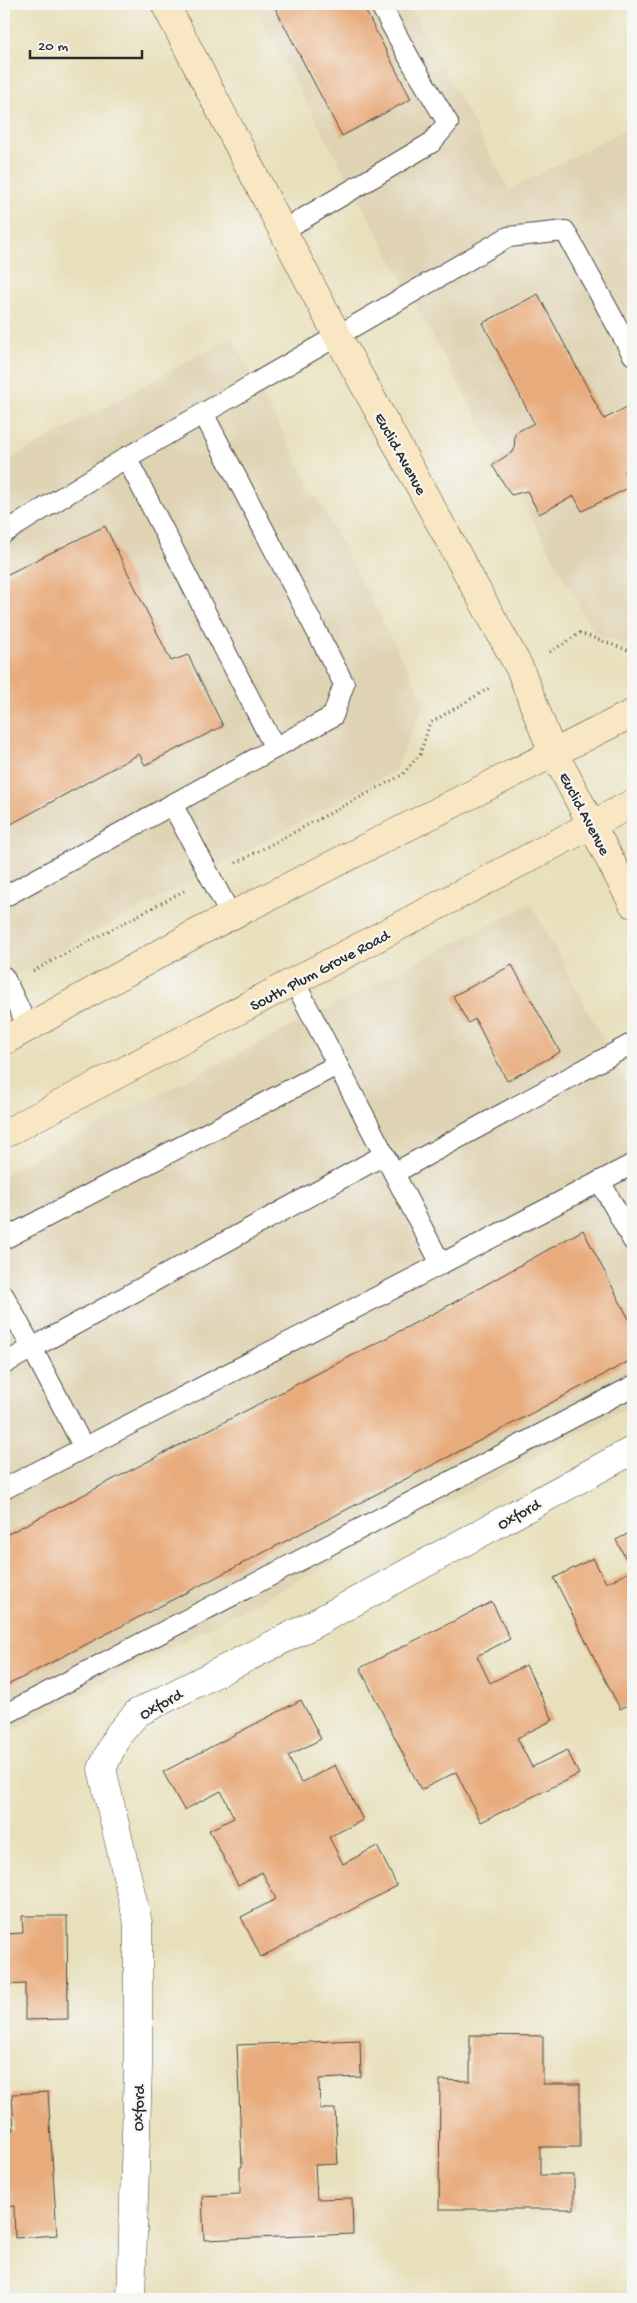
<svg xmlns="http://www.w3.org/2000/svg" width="637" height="2303" font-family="'Gochi Hand',sans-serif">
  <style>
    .built { fill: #dfd3b4 }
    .building { fill: #e8ab7b }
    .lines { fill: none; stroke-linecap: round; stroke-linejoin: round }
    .service-casing { stroke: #474641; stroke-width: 22 }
    .minor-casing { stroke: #474641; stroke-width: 29 }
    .secondary-casing { stroke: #474641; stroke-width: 29 }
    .path { stroke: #474641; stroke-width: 3; stroke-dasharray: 1 4; stroke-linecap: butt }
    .service { stroke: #fff; stroke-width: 20 }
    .minor { stroke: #fff; stroke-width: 28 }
    .secondary { stroke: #f9e7c3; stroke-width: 28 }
    .labels { text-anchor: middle; stroke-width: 4.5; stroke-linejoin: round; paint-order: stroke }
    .street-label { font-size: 16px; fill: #2b2b2b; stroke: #f6f6f2 }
  </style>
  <rect width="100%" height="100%" fill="#f6f6f2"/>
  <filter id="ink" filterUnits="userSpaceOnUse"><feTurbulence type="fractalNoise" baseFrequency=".02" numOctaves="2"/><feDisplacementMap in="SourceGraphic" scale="10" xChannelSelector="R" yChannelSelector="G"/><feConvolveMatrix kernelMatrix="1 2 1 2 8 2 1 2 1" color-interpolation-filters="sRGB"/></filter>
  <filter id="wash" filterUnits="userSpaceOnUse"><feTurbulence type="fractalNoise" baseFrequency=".0096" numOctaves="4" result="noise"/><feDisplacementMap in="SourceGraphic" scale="20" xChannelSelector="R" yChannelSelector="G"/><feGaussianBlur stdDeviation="1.12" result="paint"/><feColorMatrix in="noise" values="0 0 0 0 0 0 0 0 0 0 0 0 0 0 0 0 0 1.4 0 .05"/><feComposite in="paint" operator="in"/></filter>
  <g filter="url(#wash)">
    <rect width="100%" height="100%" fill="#e8e0bb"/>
    <g class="built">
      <path d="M253 4H409L509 190 633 125V648L594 633Z"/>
      <path d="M232 337 425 702 395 771 4 981V463Z"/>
      <path d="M531 904 633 1095V1405L4 1735V1174Z"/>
    </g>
    <g id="blocks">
      <g class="building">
        <path d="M273 4H362L411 99 342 136Z"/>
        <path d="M538 294 604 419 627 407 633 418V466L624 471 632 486 582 511 574 496 539 514 527 491 511 495 492 465 514 451 515 433 534 423 483 323Z"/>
        <path d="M105 526 171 661 188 655 223 726 145 765 139 754 4 828V576Z"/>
        <path d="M512 965 560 1052 507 1081 475 1019 468 1023 453 996Z"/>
        <path d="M583 1230 633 1327V1359L506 1427 4 1687V1536L444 1308Z"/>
        <path d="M633 1531V1702L620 1709 554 1578 593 1558 606 1583 632 1571 616 1540Z"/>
        <path d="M492 1602 510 1639 477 1656 490 1683 526 1665 553 1720 517 1738 532 1767 567 1750 579 1774 481 1822 456 1772 421 1790 360 1668Z"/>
        <path d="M301 1700 321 1739 288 1756 301 1783 335 1765 363 1820 329 1837 343 1864 377 1846 397 1886 261 1957 241 1917 276 1899 262 1872 238 1885 209 1830 234 1818 221 1791 184 1810 163 1772Z"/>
        <path d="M22 1916H67L68 2019 25 2020V1984L4 1985V1934L23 1933Z"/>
        <path d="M470 2035 543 2036V2084H580V2147H540V2175H574V2209H439L440 2080 470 2081Z"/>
        <path d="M360 2040 361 2077 319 2079 320 2109H335L338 2164 315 2165 317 2199 352 2198 353 2234 204 2240 202 2196 240 2194V2167H242L237 2045Z"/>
        <path d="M48 2092 57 2235 15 2238 14 2206 4 2207V2131L14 2130 12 2094Z"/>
      </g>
    </g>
  </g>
  <g filter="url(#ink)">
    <use href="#blocks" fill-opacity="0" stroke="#474641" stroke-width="1"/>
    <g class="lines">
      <defs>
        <g id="service">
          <path d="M282 231 431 143 448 123 412 63 380 4"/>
          <path d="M126 457 275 748"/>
          <path d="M4 533 114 465 508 237 565 231 633 355"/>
          <path d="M172 804 231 916"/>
          <path d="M4 897 333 716 344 684 203 413"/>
          <path d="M4 977 28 1027"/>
          <path d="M394 1173 633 1043"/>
          <path d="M600 1181 633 1241"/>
          <path d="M4 1239 337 1065"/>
          <path d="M441 1264 633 1164"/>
          <path d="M4 1296 32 1348 4 1364"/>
          <path d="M84 1448 32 1348 384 1155"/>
          <path d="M4 1489 441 1264 294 981"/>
          <path d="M4 1715 633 1386"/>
        </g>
        <path id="minor" d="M131 2299 138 2068V1923L102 1769 117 1736 137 1713 310 1626 633 1450"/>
        <g id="secondary">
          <path d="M165 4 338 337 520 669 553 754 563 770 633 904"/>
          <path d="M4 1041 193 935 633 713"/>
          <path d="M4 1134 633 803"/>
        </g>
      </defs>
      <use href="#service" class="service-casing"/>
      <use href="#minor" class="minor-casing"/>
      <use href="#secondary" class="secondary-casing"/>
      <g class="path">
        <path d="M550 652 580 633 633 652"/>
        <path d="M236 863 402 775 420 754 430 723 491 687"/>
        <path d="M33 971 184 891"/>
      </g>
      <use href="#service" class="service"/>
      <use href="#minor" class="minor"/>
      <use href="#secondary" class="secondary"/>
    </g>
  </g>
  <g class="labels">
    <g class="street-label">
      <text transform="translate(402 453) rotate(61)" y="6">Euclid Avenue</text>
      <text transform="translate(586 813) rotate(62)" y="6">Euclid Avenue</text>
      <text transform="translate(319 969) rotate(-28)" y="6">South Plum Grove Road</text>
      <text transform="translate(518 1513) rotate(-29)" y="6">Oxford</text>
      <text transform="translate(160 1703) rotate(-29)" y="6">Oxford</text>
      <text transform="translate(137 2108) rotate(-88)" y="6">Oxford</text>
    </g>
  </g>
  <rect width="637" height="2303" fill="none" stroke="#f6f6f2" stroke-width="20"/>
  <path d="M30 50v8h112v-8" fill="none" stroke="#2b2b2b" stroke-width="2.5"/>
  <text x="38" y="50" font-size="15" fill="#2b2b2b" stroke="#f6f6f2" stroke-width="4" paint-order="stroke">20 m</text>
</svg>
